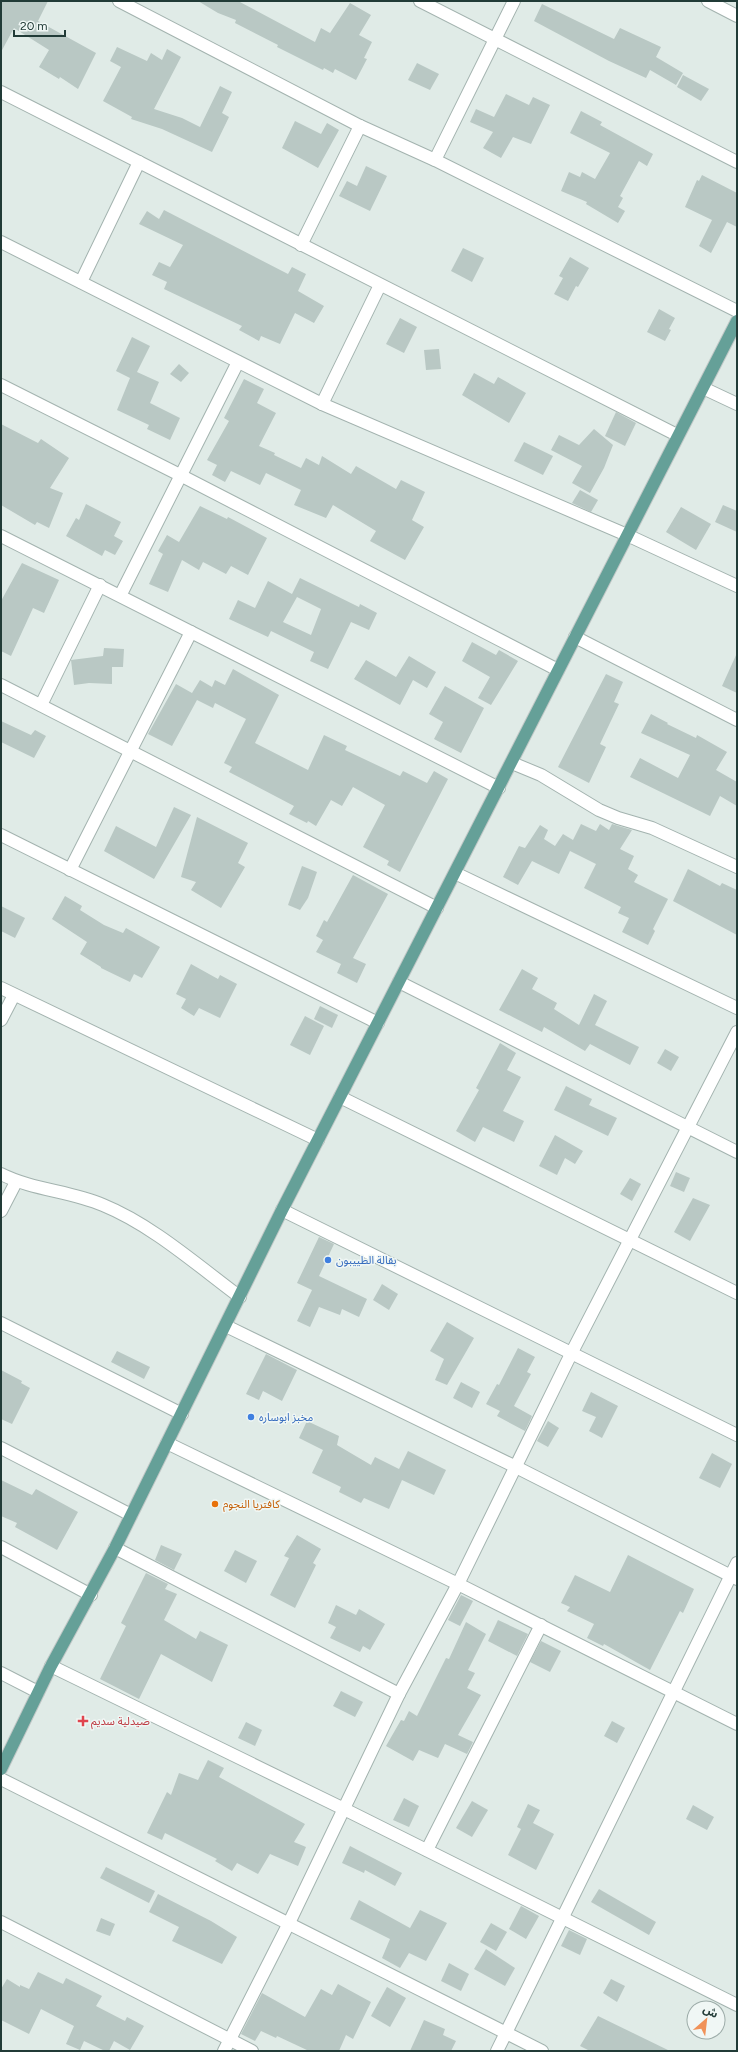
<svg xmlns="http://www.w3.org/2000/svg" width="738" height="2052" font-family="Figtree,'Noto Sans Arabic',sans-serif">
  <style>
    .building { fill: #b9c8c4; fill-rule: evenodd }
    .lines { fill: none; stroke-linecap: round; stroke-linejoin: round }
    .minor-casing { stroke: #a3b3af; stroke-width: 14 }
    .major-casing { stroke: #c1c8c7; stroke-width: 14 }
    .minor { stroke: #fff; stroke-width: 12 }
    .major { stroke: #65a098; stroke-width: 12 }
    .shop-dot { fill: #3f7fe0; stroke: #f0f7f5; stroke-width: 1.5 }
    .food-dot { fill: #e8710a; stroke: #f0f7f5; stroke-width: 1.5 }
    .health-dot { fill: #e0444e; stroke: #f0f7f5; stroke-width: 1.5 }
    .labels { text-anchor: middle; stroke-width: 3; stroke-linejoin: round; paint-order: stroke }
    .shop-label { font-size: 11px; fill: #366cbe; stroke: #f0f7f5; text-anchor: start }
    .food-label { font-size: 11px; fill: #c56008; stroke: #f0f7f5; text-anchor: start }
    .health-label { font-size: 11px; fill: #be3a42; stroke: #f0f7f5; text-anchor: start }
  </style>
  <rect width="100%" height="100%" fill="#e0ebe7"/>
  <g class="building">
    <path d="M1 1H48L38 21 96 53 78 89 60 77 59 79 39 67 49 50 14 28 1 52Z"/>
    <path d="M198 1H238L315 42 321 28 330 33 350 3 371 15 359 35 372 42 364 58 367 59 356 80 335 69 333 73 324 68 323 70 277 47 278 45 235 23 236 20 218 13Z"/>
    <path d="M542 4 614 39 620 28 661 47 656 57 683 73 676 85 650 70 646 78 609 61 534 21Z"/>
    <path d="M117 47 147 61 151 53 162 60 167 49 181 57 154 109 182 118 200 127 220 86 232 92 222 113 229 117 212 152 162 129 131 119 132 117 103 101 121 67 110 61Z"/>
    <path d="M417 63 439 74 430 90 408 80Z"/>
    <path d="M683 75 709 89 701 101 677 87Z"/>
    <path d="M506 94 529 105 533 97 550 105 531 144 513 137 501 158 483 148 493 132 470 122 476 109 494 117Z"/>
    <path d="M581 111 602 122 600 125 653 154 647 166 639 161 620 196 623 198 618 207 625 211 618 223 586 204 587 202 561 191 569 172 580 177 582 172 595 179 610 153 570 133Z"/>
    <path d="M295 121 321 134 327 123 339 130 318 168 282 148Z"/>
    <path d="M366 166 387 176 370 211 339 196 347 181 357 186Z"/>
    <path d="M702 175 737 193V227L727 222 711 253 699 246 712 220 685 207 697 180 699 181Z"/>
    <path d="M164 210 288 274 292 267 306 274 298 291 324 306 314 323 295 313 280 344 261 336 259 341 239 330 242 326 164 289 167 282 152 275 159 262 170 267 183 245 139 224 147 211 159 219Z"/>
    <path d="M463 248 484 258 472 282 451 271Z"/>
    <path d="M570 257 589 268 578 287 576 286 568 301 554 294 563 278 559 276Z"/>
    <path d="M659 309 675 318 669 329 671 330 665 341 647 332Z"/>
    <path d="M400 318 417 327 404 353 386 344Z"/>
    <path d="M132 337 150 346 137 372 159 382 150 403 180 418 170 440 147 429 149 425 117 410 130 378 116 371Z"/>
    <path d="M439 349 441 369 426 370 424 350Z"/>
    <path d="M179 364 189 373 181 382 170 374Z"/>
    <path d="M474 373 494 384 498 377 526 393 509 423 462 395Z"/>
    <path d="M244 379 264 389 257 403 276 413 259 446 275 453 274 455 301 468 306 458 319 465 322 456 351 474 356 466 396 489 401 480 425 492 412 520 424 527 405 560 370 541 376 531 333 505 326 518 294 505 301 490 266 473 260 485 231 471 225 482 212 475 217 465 207 460 229 421 224 418Z"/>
    <path d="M616 412 636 423 625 446 605 436Z"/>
    <path d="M1 424 38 443 41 439 69 458 50 488 63 493 49 528 37 522 35 525 1 505Z"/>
    <path d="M594 429 613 445 604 468 590 493 572 483 582 466 551 450 559 435 579 445Z"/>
    <path d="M524 442 553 456 543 475 514 461Z"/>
    <path d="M580 490 598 500 591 512 572 503Z"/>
    <path d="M86 504 121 522 114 536 123 541 115 555 105 550 102 556 66 536 76 518 79 520Z"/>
    <path d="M723 505 737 511V532L715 522Z"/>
    <path d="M200 506 227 519 228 517 267 538 248 575 231 566 226 574 203 562 199 570 182 560 168 592 149 584 163 554 158 551 167 535 179 542Z"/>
    <path d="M681 507 711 524 696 550 666 532Z"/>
    <path d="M22 563 59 580 44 613 33 608 11 656 1 651V601Z"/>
    <path d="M300 578 359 607 360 604 377 613 369 630 351 622 328 669 310 661 314 652 271 631 268 637 229 619 238 600 255 608 268 581 292 594ZM297 597 321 609 311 635 283 622Z"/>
    <path d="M472 642 496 655 499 650 518 661 491 705 478 698 490 677 462 661Z"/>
    <path d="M104 648 124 649 123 667H112V684L89 683 74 685 71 660 103 656Z"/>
    <path d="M737 653V693L722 686Z"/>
    <path d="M409 656 436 672 427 688 413 680 400 705 354 679 366 660 396 677Z"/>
    <path d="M233 669 279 695 255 743 308 770 324 735 347 746 345 750 400 776 403 771 427 783 434 771 448 779 400 872 387 865 389 861 363 847 385 805 353 787 342 806 331 800 316 826 308 821 307 823 289 814 294 806 229 772 232 767 224 763 246 719 215 703 213 708 197 700 172 746 148 734 176 684 192 693 200 680 212 687 215 680 225 685Z"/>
    <path d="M606 674 623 682 614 702 619 704 600 744 606 747 589 783 558 767Z"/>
    <path d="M445 686 484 708 461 753 434 739 443 722 429 714Z"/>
    <path d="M651 714 668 723 667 724 696 738 697 735 727 752 716 770 737 782V806L720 796 710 816 630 777 640 758 678 778 690 755 641 733Z"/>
    <path d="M1 721 31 735 35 730 46 736 34 758 1 742Z"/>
    <path d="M174 807 191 815 154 879 104 851 116 826 156 847Z"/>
    <path d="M197 817 248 843 238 863 245 867 221 908 191 890 196 882 181 877Z"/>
    <path d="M581 824 596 831 600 824 609 830 612 824 632 830 620 849 634 856 628 869 638 875 634 882 668 899 653 929 655 931 648 945 622 932 629 918 618 913 621 907 584 888 596 864 570 851 559 874 532 861 518 885 503 877 519 846 525 848 540 825 548 830 544 839 555 846 563 834 573 840Z"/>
    <path d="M302 866 317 872 308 898 300 910 288 905Z"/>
    <path d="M688 869 720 886 722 883 737 890V935L673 901Z"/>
    <path d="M353 875 388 894 353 958 366 964 357 983 337 973 341 964 316 952 323 940 316 936 324 920 327 922Z"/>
    <path d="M65 896 82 906 80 910 104 925 123 933 126 928 160 947 142 978 134 974 130 982 101 968V967L80 954 87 942 52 919Z"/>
    <path d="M1 906 25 918 15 938 1 931Z"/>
    <path d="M191 964 218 979 220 975 237 984 220 1018 199 1008 194 1016 181 1008 186 999 176 994Z"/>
    <path d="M522 969 538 978 532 989 557 1003 554 1009 579 1025 594 994 607 1001 595 1025 639 1047 630 1065 590 1044 585 1051 544 1027 542 1032 499 1010Z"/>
    <path d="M320 1006 338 1015 332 1028 314 1019Z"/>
    <path d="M305 1016 324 1026 310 1055 290 1045Z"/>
    <path d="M500 1043 516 1053 507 1070 521 1077 503 1111 524 1121 514 1142 483 1127 475 1142 456 1131 479 1090 476 1088Z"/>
    <path d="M665 1049 679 1057 671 1071 657 1063Z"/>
    <path d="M566 1086 592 1099 589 1105 617 1118 608 1136 554 1110Z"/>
    <path d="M555 1135 583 1151 575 1164 565 1158 557 1175 539 1166Z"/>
    <path d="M676 1172 690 1178 684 1192 670 1186Z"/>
    <path d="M630 1178 641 1184 632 1201 620 1194Z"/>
    <path d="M693 1198 710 1205 690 1241 674 1232Z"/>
    <path d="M319 1237 334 1244 319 1276 367 1299 359 1317 342 1309 340 1315 319 1307 310 1327 297 1321 312 1290 297 1283Z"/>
    <path d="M382 1284 398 1294 389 1310 373 1300Z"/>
    <path d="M447 1322 474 1338 447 1385 435 1380 444 1359 430 1351Z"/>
    <path d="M518 1348 535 1357 527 1372 531 1374 514 1406 532 1416 525 1431 497 1416 500 1411 486 1404 497 1384 499 1385Z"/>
    <path d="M117 1351 150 1367 144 1379 111 1362Z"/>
    <path d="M266 1354 297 1370 282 1401 263 1391 259 1400 246 1394Z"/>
    <path d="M1 1370 22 1381 21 1383 30 1388 12 1424 1 1419Z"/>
    <path d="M461 1382 480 1392 472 1408 453 1398Z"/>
    <path d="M591 1392 618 1406 602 1438 589 1431 596 1417 582 1411Z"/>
    <path d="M307 1421 339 1436 337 1445 371 1465 375 1457 399 1469 408 1451 446 1470 434 1495 402 1480 389 1509 364 1498 361 1503 339 1492 341 1487 312 1473 323 1450 299 1438Z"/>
    <path d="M548 1421 559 1428 548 1447 537 1441Z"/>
    <path d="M712 1453 732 1464 720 1488 699 1478Z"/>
    <path d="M1 1480 32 1495 36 1489 78 1512 57 1550 15 1527 17 1523 1 1516Z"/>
    <path d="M297 1535 321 1549 313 1563 316 1565 295 1608 270 1595 289 1558 284 1556Z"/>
    <path d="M161 1545 182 1554 174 1570 155 1560Z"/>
    <path d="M235 1550 257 1561 246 1583 224 1571Z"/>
    <path d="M628 1555 694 1589 683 1613 680 1611 650 1670 604 1644 603 1646 587 1638 594 1624 567 1611 570 1607 561 1603 575 1575 610 1592Z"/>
    <path d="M146 1573 168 1584 165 1589 177 1594 164 1620 196 1639 200 1631 228 1645 212 1682 161 1654 139 1699 100 1679 126 1626 121 1623Z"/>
    <path d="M461 1595 473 1601 460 1626 448 1620Z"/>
    <path d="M336 1605 356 1615 359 1609 385 1624 370 1650 363 1646 360 1652 330 1638 336 1627 328 1623Z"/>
    <path d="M498 1620 528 1634 517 1656 488 1641Z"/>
    <path d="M466 1622 486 1634 468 1670 475 1673 467 1688 481 1695 458 1735 473 1742 467 1754 445 1744 438 1758 419 1750 413 1761 386 1746 401 1720 404 1721 409 1711 417 1716 446 1658 449 1659Z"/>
    <path d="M541 1641 561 1651 550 1672 530 1662Z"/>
    <path d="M341 1691 363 1702 355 1717 333 1706Z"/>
    <path d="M612 1721 625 1728 617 1743 604 1736Z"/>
    <path d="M246 1722 262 1730 255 1746 238 1738Z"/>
    <path d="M208 1760 224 1768 219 1777 305 1824 294 1842 306 1847 298 1866 270 1854 258 1874 237 1863 232 1871 215 1861 217 1859 165 1833 162 1840 147 1833 167 1792 171 1795 179 1773 198 1780Z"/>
    <path d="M404 1798 419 1806 409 1827 393 1820Z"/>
    <path d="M472 1801 488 1810 472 1837 456 1828Z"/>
    <path d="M528 1804 540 1810 533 1823 554 1834 536 1870 508 1855 521 1829 517 1827Z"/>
    <path d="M693 1805 714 1817 707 1830 686 1819Z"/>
    <path d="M350 1846 402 1873 395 1886 365 1870 364 1873 342 1863Z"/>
    <path d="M106 1867 155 1891 149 1903 100 1878Z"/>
    <path d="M599 1889 656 1922 649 1935 591 1902Z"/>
    <path d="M158 1894 211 1921 237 1937 222 1964 172 1941 179 1927 149 1912Z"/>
    <path d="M359 1900 410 1928 420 1910 447 1923 426 1961 409 1953 400 1968 382 1958 390 1939 350 1919Z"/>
    <path d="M521 1906 539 1916 526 1939 509 1929Z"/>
    <path d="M101 1918 115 1924 110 1936 96 1931Z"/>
    <path d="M491 1923 507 1932 496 1951 480 1942Z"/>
    <path d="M569 1930 587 1939 580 1955 561 1946Z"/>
    <path d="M486 1949 515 1968 505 1986 474 1969Z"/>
    <path d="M449 1963 469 1974 461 1991 441 1981Z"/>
    <path d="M38 1972 63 1984 66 1978 102 1996 96 2006 125 2021 127 2017 144 2026 130 2050 114 2041 109 2051H105L84 2041 80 2050 66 2044 74 2026 41 2009 29 2034 1 2020V1989L7 1979 20 1987V1985L29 1989Z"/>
    <path d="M611 1979 625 1986 617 2002 603 1993Z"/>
    <path d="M338 1984 371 2002 353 2039 346 2035 339 2051H309L277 2036 276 2038 261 2031 255 2041 241 2034 262 1993 305 2017 321 1989 332 1995Z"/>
    <path d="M387 1987 406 1998 390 2027 371 2016Z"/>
    <path d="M598 2016 670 2051H590L580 2046Z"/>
    <path d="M424 2020 445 2029 443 2035 456 2041 451 2051H410Z"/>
  </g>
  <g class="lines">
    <defs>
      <g id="minor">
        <path d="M119 1 360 126 435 160 737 311"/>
        <path d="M420 1 737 162"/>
        <path d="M708 1 737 16"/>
        <path d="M1 92 677 435"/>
        <path d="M435 160 514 1"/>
        <path d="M1 242 322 404 627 535 737 586"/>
        <path d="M301 245 360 126"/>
        <path d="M81 282 139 162"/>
        <path d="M1 385 180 475 558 670"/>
        <path d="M703 388 737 404"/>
        <path d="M322 404 380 285"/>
        <path d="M1 536C167 619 333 704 499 788"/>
        <path d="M121 594 238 362"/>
        <path d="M575 637 737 720"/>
        <path d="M1 685 437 908"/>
        <path d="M41 705 100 585"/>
        <path d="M512 763 541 775 599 810 618 818 652 828 737 867"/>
        <path d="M1 835 378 1023"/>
        <path d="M70 870 191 632"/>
        <path d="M455 873 737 1008"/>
        <path d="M399 982 737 1152"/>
        <path d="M1 988 318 1140"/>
        <path d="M1 1020 14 995"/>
        <path d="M340 1097 737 1293"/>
        <path d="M1 1174C33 1190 70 1191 103 1205 152 1225 197 1265 240 1297"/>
        <path d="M282 1210 737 1435"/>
        <path d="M1 1211 16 1182"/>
        <path d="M1 1323 182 1414"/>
        <path d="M226 1326 514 1466 737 1579"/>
        <path d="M167 1443 458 1584 737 1724"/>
        <path d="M1 1448 131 1515"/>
        <path d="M1 1547 91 1595"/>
        <path d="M115 1548 399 1694"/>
        <path d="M51 1666 344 1809 737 2005"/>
        <path d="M1 1673 38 1692"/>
        <path d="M1 1779 542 2051"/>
        <path d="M427 1850 541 1625"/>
        <path d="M1 1922 252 2051"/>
        <path d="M224 2051 288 1925 399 1694 458 1584 572 1352 737 1032"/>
        <path d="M497 2051 737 1563"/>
      </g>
      <path id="major" d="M1 1769 51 1666 115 1548 282 1210 737 321"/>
    </defs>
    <use href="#minor" class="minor-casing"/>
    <use href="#major" class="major-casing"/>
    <use href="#minor" class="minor"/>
    <use href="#major" class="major"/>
  </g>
  <g class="shop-dot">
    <circle cx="328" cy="1260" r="4"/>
    <circle cx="251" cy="1417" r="4"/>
  </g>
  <circle class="food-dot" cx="215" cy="1504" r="4"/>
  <path class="health-dot" d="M81 1715h4v4h4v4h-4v4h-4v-4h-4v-4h4z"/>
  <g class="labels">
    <g class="shop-label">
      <text x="336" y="1264">بقالة الطييبون</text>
      <text x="259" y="1421">مخبز ابوساره</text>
    </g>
    <g class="food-label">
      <text x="223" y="1508">كافتريا النجوم</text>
    </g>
    <g class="health-label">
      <text x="91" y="1725">صيدلية سديم</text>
    </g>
  </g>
  <rect width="738" height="2052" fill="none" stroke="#213b37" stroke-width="4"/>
  <g transform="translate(706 2020) rotate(28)"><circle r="19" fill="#f0f7f5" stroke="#9daca9"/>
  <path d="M0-3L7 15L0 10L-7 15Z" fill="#f09259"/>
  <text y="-6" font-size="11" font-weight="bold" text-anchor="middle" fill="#213b37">ش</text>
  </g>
  <path d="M14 30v6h51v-6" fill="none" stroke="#213b37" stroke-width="2"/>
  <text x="20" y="30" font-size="12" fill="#213b37" stroke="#f0f7f5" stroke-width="3" paint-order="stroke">20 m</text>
</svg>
